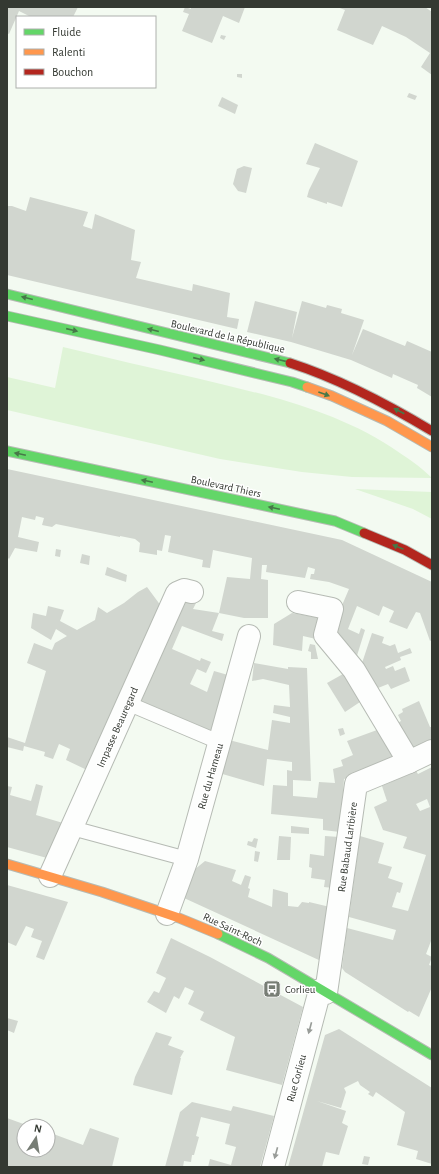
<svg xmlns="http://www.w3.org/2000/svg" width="439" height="1174" font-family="'Alegreya Sans',sans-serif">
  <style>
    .green { fill: #dff4d7 }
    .building { fill: #d1d6cf; fill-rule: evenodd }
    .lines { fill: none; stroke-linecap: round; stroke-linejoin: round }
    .lane-casing { stroke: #b6bbb4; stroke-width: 16 }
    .street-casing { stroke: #b6bbb4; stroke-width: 24 }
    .fast-casing { stroke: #b6bbb4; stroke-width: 11 }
    .slow-casing { stroke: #b6bbb4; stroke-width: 11 }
    .jam-casing { stroke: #b6bbb4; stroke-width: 11 }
    .lane { stroke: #fdfefd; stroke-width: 14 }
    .street { stroke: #fdfefd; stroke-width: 22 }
    .fast { stroke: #63d668; stroke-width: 9 }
    .slow { stroke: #ff974d; stroke-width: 9 }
    .jam { stroke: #b3261e; stroke-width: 9 }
    .oneway { fill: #477848 }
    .oneway2 { fill: #989c98 }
    .labels { text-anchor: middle; stroke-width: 3; stroke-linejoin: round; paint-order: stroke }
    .street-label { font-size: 11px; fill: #343932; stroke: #fff }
    .poi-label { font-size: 11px; fill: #343932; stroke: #fff; text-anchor: start }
  </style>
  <rect width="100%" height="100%" fill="#f3faf1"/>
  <g class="green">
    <path d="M63 347C108 358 152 368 196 378 263 394 332 409 391 447 406 457 420 466 432 478L352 477 302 472 220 459 7 410V377L55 388Z"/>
    <path d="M355 489 432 492V519L413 509Z"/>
  </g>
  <g class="building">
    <path d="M7 7 11 8 78 7 73 17H31L19 11 9 34 7 33Z"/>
    <path d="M185 7 191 9V7H245L239 23 223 16 212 43 182 31 189 14 183 12Z"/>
    <path d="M337 7H425L432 12V75L421 67 430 53 406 37 382 26 373 45 337 30 345 10Z"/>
    <path d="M221 35 226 36 224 40 220 38Z"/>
    <path d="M237 74H242V78L237 77Z"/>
    <path d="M409 93 417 96 415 100 407 97Z"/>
    <path d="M222 97 238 105 235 114 218 106Z"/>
    <path d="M315 143 358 161 342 207 327 202V204L307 197 309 190 320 168 306 164Z"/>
    <path d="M244 166 252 168 246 193 238 191 233 184 237 169Z"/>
    <path d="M30 197 88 212 83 226 92 229 95 214 135 230 131 260 141 262 136 278 192 291 193 284 230 293 227 317 239 319 237 329 7 275V206H12L26 211Z"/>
    <path d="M255 301 297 312 292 338 302 301 326 308 327 305 342 309 341 313 364 320 352 355 363 329 405 346 407 341 432 352V397L417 388 418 385 393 374 392 378 351 360 291 342 247 332Z"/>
    <path d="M7 469 342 540 432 582V640L430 641 420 613 416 612 407 629 389 622 394 611 383 606 379 616 357 606 348 629 359 634 361 628 365 630 355 662 331 631 349 589 329 582 310 579 311 574H314L315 569 308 567 305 578 266 572 267 565H262L261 579 268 580V618H244L219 613 227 577 250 579 252 558 213 550 210 568 202 567 203 560 168 552 171 536 165 535 162 551 157 550V555L139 552 140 543 135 539 120 536V537L56 524 52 527 42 525 44 518 36 516 35 520 22 517 18 537 39 542 37 552 15 548 9 559 7 557V519L8 516 7 515Z"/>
    <path d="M56 549 61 550 60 557 55 556Z"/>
    <path d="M82 554 90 556 89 565 80 563Z"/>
    <path d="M107 567 127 575 126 582 105 575Z"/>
    <path d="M147 587 161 606 87 770 66 760 70 749 59 744 53 759 44 756 45 752 24 746 23 751 7 747V737L25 743 46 671 27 663 34 643 52 650 55 643 67 636 56 629 51 640 31 628 33 613 46 616 48 606 64 610 60 621 77 630 95 620 98 607 107 613 124 603 138 592Z"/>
    <path d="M184 598 196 603 193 609 219 613 212 631 224 634 222 641 182 626 172 649 200 661 201 658 211 662 206 673 197 669 190 684 207 692 214 671 228 675 212 731 139 700Z"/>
    <path d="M292 613 320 618 316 639 303 636 302 651 273 645 274 624Z"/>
    <path d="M372 633 384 637 382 643 390 646 395 644 398 653 410 648 412 653 400 657 401 660 385 667 386 669 393 666 395 671 405 667 410 681 391 689 388 684 373 690 360 669Z"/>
    <path d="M310 644 315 645 318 659H311V652L308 651Z"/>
    <path d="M254 663 288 669V667L307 668 311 781 293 780V796L317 798 319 782 335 783 333 769 343 766 341 760 353 755 347 741 377 730 396 760 344 779 340 832 323 830V819L271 814 273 785 287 786V770L292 771V762L267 759 264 786 219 773 229 740 268 750 272 720 290 723V717L273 713 274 705 290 707 289 685 263 679 252 681Z"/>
    <path d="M343 674 360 702 345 712 327 683Z"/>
    <path d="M419 701 430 727H432V742L412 751 394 725 401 721 398 715 403 712 402 709Z"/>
    <path d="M343 728 345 734 340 736 338 729Z"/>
    <path d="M432 767V942L431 941 426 954 432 957 429 965 432 966V987L419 1017 409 1011 408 1012 345 972 342 968 347 928 393 940 396 930 349 917 360 836 384 843 378 863 392 867 388 878 403 883 400 893 397 892 392 907 408 911 426 855 403 848 407 837 383 830 374 807 387 801 382 786 416 771 418 774ZM427 799 430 807 420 811 416 804Z"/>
    <path d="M36 784 43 786 36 815 63 823 47 858 7 847V786L12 787 10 795 31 801Z"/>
    <path d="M291 826 309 828V834L291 833Z"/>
    <path d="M279 836 291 837 290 860H277Z"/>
    <path d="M325 836 339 837 333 888 324 887 325 880 311 878 312 868 309 867 310 854 324 856Z"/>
    <path d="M254 838 258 839 256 848 247 845 248 841 252 842Z"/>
    <path d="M255 851 260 852 258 862 254 861Z"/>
    <path d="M205 861 236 870 232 881 241 885 245 875 251 877 248 888 250 889 248 897 272 907 273 889 288 893V906L298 907 302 902 309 903V902L330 907 321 961 184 898 194 870Z"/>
    <path d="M7 885 68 902 44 960 36 957 42 941 31 937 34 929 26 926 16 946 7 942Z"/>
    <path d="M171 938 210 957 303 1007 282 1085 226 1070 235 1037 200 1020 204 1012 188 1004 194 991 185 987 179 999 174 996 166 1013 147 1002 154 991 159 993 166 978 156 973Z"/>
    <path d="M7 1018 18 1021 14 1033 7 1030Z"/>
    <path d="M339 1029 432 1088V1164L416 1159 418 1151 397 1145 405 1112 376 1092 373 1097 368 1094 370 1092 360 1085 358 1081 344 1088 346 1092 341 1108 317 1101 346 1111 342 1123 348 1126 339 1155 326 1152 322 1167H288L325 1035Z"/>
    <path d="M156 1032 172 1037 168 1045 184 1051 180 1058H181L172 1095 133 1085 135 1077Z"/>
    <path d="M192 1102 231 1111 233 1106 274 1116 260 1167H208L210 1159 231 1165 236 1147 225 1144 230 1124 201 1117 196 1136 199 1137 194 1155H192L191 1162 184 1161 183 1167H165L180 1112Z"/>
    <path d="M7 1118 29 1126H24V1150H48V1132L83 1145 90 1128 119 1138 112 1167H7Z"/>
    <path d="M364 1156 370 1157 368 1165 362 1164Z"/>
  </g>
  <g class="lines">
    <defs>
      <g id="lane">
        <path d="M127 703 219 742"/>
        <path d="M72 828 187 859"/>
      </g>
      <g id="street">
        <path d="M298 602 332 609 325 635 354 670 409 762"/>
        <path d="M50 876 177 593 184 590 192 592"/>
        <path d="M167 914 187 859 249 636"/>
        <path d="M326 993 356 784 409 762 432 751"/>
        <path d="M273 1167 320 990"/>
      </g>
      <g id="fast">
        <path d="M7 294 290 363"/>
        <path d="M7 316 160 350 292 382 307 387"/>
        <path d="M7 451 335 521 364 533"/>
        <path d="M218 934 268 958 432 1055"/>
      </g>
      <g id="slow">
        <path d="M307 387 332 396 387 421 432 447"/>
        <path d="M7 864 102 892 179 918 218 934"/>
      </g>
      <g id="jam">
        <path d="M290 363C340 379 387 404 432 431"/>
        <path d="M364 533 405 550 432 565"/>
      </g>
    </defs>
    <use href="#lane" class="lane-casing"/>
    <use href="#street" class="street-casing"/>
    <use href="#fast" class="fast-casing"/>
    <use href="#slow" class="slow-casing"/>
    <use href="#jam" class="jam-casing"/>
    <use href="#lane" class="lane"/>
    <use href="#street" class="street"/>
    <use href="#fast" class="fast"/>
    <use href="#slow" class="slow"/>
    <use href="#jam" class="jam"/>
  </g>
  <defs><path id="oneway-solid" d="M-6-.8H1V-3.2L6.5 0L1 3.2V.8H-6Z"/></defs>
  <g class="oneway">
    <use href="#oneway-solid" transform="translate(27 298) rotate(-166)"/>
    <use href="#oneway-solid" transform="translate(72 330) rotate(13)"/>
    <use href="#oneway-solid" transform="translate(153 330) rotate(-166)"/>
    <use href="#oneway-solid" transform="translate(199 359) rotate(13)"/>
    <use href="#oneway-solid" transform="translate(280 360) rotate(-167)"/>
    <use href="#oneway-solid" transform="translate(324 394) rotate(20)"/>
    <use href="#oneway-solid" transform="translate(399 411) rotate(-153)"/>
    <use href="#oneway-solid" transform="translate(20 454) rotate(-168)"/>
    <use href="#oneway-solid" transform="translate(147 481) rotate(-168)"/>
    <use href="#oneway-solid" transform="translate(274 508) rotate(-168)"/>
    <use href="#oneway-solid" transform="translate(398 547) rotate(-158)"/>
  </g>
  <g class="oneway2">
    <use href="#oneway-solid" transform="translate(310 1028) rotate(105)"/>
    <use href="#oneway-solid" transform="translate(276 1153) rotate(105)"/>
  </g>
  <defs>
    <symbol id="bus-square" viewBox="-11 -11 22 22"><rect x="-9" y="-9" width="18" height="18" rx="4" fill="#777d75" stroke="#fff"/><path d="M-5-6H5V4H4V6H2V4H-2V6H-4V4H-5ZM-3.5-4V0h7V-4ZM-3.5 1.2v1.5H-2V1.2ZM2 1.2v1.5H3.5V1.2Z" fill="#fff"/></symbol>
  </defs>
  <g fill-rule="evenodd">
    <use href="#bus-square" x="262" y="979" width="20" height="20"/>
  </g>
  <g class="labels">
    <g class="street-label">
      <text transform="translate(228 336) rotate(13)" y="4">Boulevard de la République</text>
      <text transform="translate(226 486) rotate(12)" y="4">Boulevard Thiers</text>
      <text transform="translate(117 727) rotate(-66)" y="4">Impasse Beauregard</text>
      <text transform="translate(210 776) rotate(-74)" y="4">Rue du Hameau</text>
      <text transform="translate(347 847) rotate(-82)" y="4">Rue Babaud Laribière</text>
      <text transform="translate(233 929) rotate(25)" y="4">Rue Saint-Roch</text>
      <text transform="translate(296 1078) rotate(-75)" y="4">Rue Corlieu</text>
    </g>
    <g class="poi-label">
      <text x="285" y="993">Corlieu</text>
    </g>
  </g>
  <rect width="439" height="1174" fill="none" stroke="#343932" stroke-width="16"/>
  <rect x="16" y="16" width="140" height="72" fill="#ffffff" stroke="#aeb0ad"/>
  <rect x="24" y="29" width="20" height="6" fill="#63d668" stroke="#aeb0ad"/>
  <text x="52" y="36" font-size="12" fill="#343932">Fluide</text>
  <rect x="24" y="49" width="20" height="6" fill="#ff974d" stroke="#aeb0ad"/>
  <text x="52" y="56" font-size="12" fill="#343932">Ralenti</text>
  <rect x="24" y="69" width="20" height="6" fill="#b3261e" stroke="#aeb0ad"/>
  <text x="52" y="76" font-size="12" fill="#343932">Bouchon</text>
  <g transform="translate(36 1138) rotate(12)"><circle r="19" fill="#ffffff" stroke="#aeb0ad"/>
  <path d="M0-3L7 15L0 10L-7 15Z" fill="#777d75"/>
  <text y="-6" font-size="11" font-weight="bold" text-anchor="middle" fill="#343932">N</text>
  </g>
</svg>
